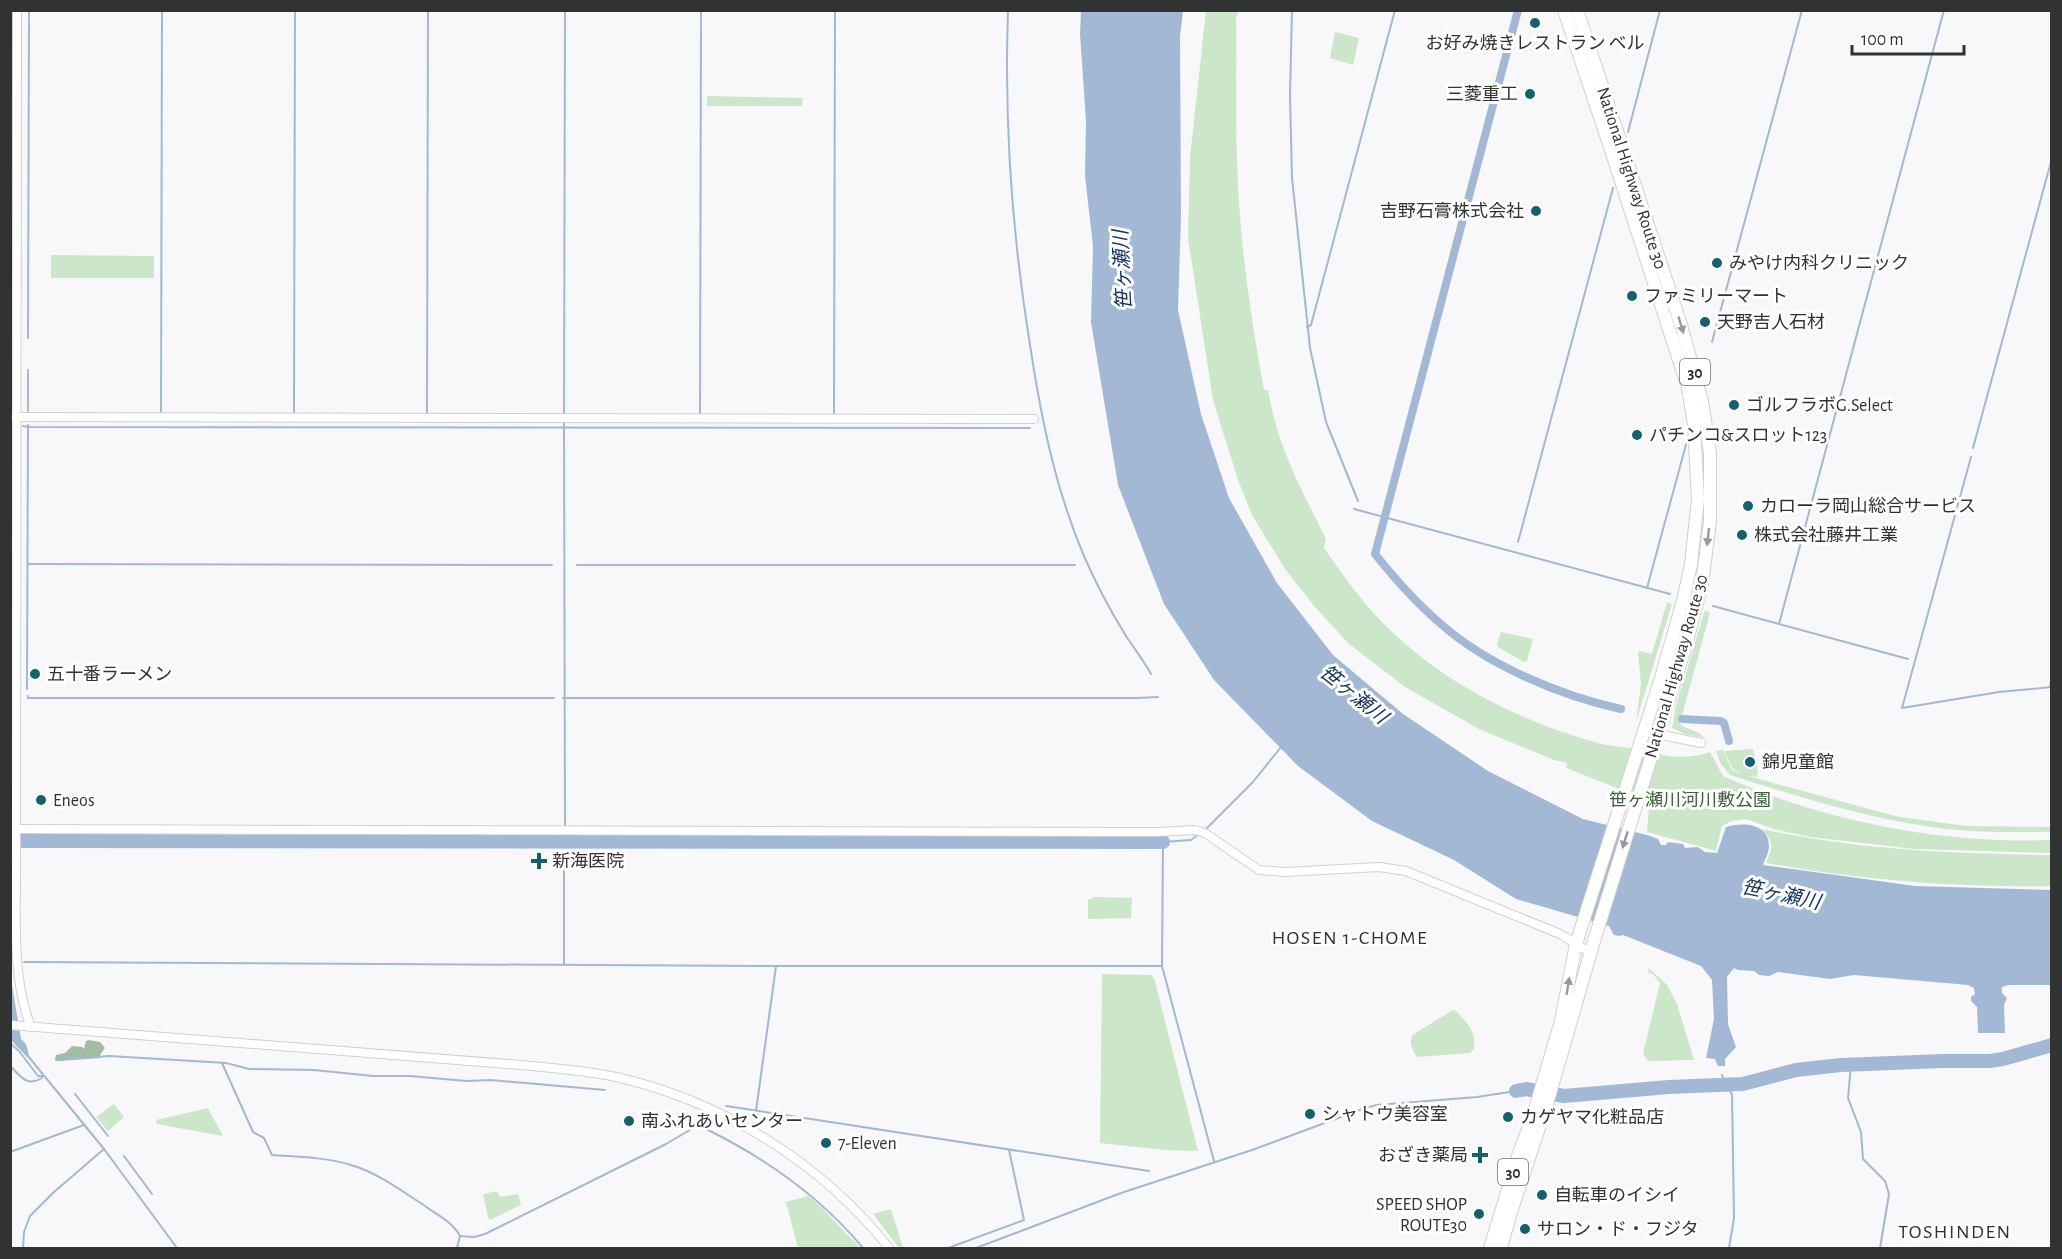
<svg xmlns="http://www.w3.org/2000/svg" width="2062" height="1259" font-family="'Alegreya Sans','Noto Sans JP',sans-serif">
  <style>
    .green { fill: #cce6ca }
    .forest { fill: #a2bca1 }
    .water { fill: #a2b8d5 }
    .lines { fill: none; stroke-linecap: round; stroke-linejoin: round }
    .stream { stroke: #a2b8d5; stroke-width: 2 }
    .canal { stroke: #a2b8d5; stroke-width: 8 }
    .river { stroke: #a2b8d5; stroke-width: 14 }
    .minor-casing { stroke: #d0d0d2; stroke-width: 10 }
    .highway-casing { stroke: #d0d0d2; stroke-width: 14 }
    .minor { stroke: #fff; stroke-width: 8 }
    .highway { stroke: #fff; stroke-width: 12 }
    .oneway { fill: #989898 }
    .poi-dot { fill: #13616b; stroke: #fff; stroke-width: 2 }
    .labels { text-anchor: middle; stroke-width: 6; stroke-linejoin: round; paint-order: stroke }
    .shield { fill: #fff; stroke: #6f7070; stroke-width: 1.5 }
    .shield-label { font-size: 16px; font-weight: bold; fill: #313232 }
    .poi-label { font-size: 18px; fill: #313232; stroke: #fff; text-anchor: start }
    .street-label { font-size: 18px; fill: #313232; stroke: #fff }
    .park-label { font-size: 18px; fill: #3b6239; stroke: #fff }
    .water-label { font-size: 20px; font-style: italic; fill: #14335a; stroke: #fff }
    .neighbourhood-label { font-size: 20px; letter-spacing: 1.5px; fill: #313232; stroke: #fff }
  </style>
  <rect width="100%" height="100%" fill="#f8f8fa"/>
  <g class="green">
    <path d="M1206 11H1239L1236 18C1237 65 1235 112 1237 159 1239 237 1250 314 1264 390H1268C1277 445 1301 489 1326 539L1324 548C1338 568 1352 588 1368 607 1429 676 1510 718 1598 743 1608 746 1619 746 1629 748 1660 754 1679 762 1710 752L1723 776C1823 821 1942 844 2051 840V853L1915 849 1810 837 1774 829 1746 819 1732 821 1722 826 1716 851 1647 832 1649 806 1642 798 1566 768 1567 763 1554 760 1479 729 1405 687 1348 643 1314 606 1285 569 1252 515 1238 480 1213 400 1188 238 1190 157Z"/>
    <path d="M1335 32 1359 38 1353 65 1330 58Z"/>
    <path d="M707 96 803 98 802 106H707Z"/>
    <path d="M51 255 154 256V278H51Z"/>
    <path d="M1667 602 1672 604 1636 722 1641 684 1638 653 1639 651 1652 654Z"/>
    <path d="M1705 610 1710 613 1680 723 1682 726 1699 733 1705 738 1685 734 1672 728 1676 705Z"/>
    <path d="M1501 632 1533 639 1527 661 1524 662 1498 647 1497 643Z"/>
    <path d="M1753 749 1758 773 1757 777 1748 776 1899 817 1967 826 2051 827V832C2012 832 1971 833 1931 827 1863 817 1796 796 1730 775L1721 764 1716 751 1723 750 1732 770 1745 775 1733 769 1724 751Z"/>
    <path d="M1762 829C1857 850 1954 854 2051 855V886C1956 888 1860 880 1766 863 1773 847 1774 842 1762 829Z"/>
    <path d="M1095 897 1132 898 1131 918 1088 919V900Z"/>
    <path d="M1649 968 1667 985 1677 1004 1694 1060 1648 1061 1643 1054 1660 983 1653 974 1648 973Z"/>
    <path d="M1102 974 1151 975 1154 978 1198 1151 1165 1150 1100 1143Z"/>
    <path d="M1453 1010 1456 1011C1468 1024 1476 1030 1474 1049L1470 1053 1418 1057C1412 1051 1409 1043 1412 1035Z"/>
    <path d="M114 1104 124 1117 108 1131 96 1117Z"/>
    <path d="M208 1108 223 1136 157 1124 156 1120Z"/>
    <path d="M497 1191 500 1197 518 1194 521 1205 490 1220 488 1217 483 1194Z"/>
    <path d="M808 1196 821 1207 860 1248H798L786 1202Z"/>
    <path d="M891 1209 903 1248H899L873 1214Z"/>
  </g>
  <path class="forest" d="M89 1040 100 1042 105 1048 100 1055 101 1058 58 1061 55 1059 56 1055 65 1053 72 1046 82 1047 84 1049 86 1041Z"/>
  <g class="water">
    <path d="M1081 11H1183L1180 36 1181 216 1178 310 1201 414 1229 498 1277 583 1333 655 1403 714 1488 771 1583 819 1647 835 1658 839 1661 845H1666L1668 842 1683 844 1685 848 1698 847 1705 852 1717 853 1726 827C1742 822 1769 823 1769 846 1769 853 1765 859 1763 865L1915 886 2051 890V985H2009L2002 987V993L2007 998 2004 1005 2005 1033H1978L1977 1007 1971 1001V997L1975 994 1974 988 1968 985 1854 975 1830 979 1778 972 1769 976 1759 975 1754 971 1738 970 1734 968 1727 977 1728 1024 1736 1047 1725 1059V1066H1718L1715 1059 1706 1058 1714 1019 1712 980 1701 966 1623 935 1619 936 1614 935 1609 926 1516 899 1454 860 1372 821 1298 766 1214 680 1164 604 1118 485 1091 322 1093 246 1085 176 1086 121 1080 34Z"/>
    <path d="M10 949 11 979 21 1039 26 1044 29 1055 27 1057 11 1040Z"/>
  </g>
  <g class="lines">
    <g class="stream">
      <path d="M1008 10C1004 123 1012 234 1030 345 1041 417 1055 488 1084 556 1096 584 1110 610 1126 636 1134 648 1144 661 1151 674"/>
      <path d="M1292 10 1290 95 1292 178 1310 348 1326 422 1358 501"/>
      <path d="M1628 132 1660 10"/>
      <path d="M1307 327 1311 325 1395 10"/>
      <path d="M28 338 29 10"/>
      <path d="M1712 342 1802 10"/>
      <path d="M28 411V370"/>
      <path d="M294 412 295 10"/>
      <path d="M161 413 162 10"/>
      <path d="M427 413 428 10"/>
      <path d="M700 414 701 10"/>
      <path d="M834 414 835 10"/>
      <path d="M564 416 565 10"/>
      <path d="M564 421 565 826"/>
      <path d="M23 426 28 427 1030 428"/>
      <path d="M1973 448 2052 158"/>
      <path d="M1971 457 1902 708 1999 692 2052 687"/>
      <path d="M1354 509 1670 594"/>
      <path d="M1518 542 1613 188"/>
      <path d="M28 564 552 565"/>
      <path d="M577 565H1075"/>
      <path d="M1647 588 1687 441"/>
      <path d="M1713 606 1908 659"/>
      <path d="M1779 624 1944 10"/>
      <path d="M2050 687 2052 675"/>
      <path d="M27 689 28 425"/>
      <path d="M28 696V698H554"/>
      <path d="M563 698H1138L1158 697"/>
      <path d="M1204 831 1253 782 1281 747"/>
      <path d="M1199 834 1191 840 1163 842 1162 966 1214 1161"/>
      <path d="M566 842 567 837"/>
      <path d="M564 847 565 842"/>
      <path d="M24 962 764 966H1162"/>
      <path d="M564 965V855"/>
      <path d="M10 1043 19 1051 38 1076H44"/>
      <path d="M28 1056 104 1149 177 1248"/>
      <path d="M56 1060 109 1056 226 1063 249 1069 314 1070 373 1076H410L466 1081 491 1080 605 1090"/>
      <path d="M222 1063 253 1132 264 1138 272 1155C298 1157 326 1157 351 1165 378 1173 402 1191 425 1206 437 1215 453 1222 460 1236"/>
      <path d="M1851 1065 1848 1098 1861 1132 1863 1159 1885 1181 1889 1194 1880 1248"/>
      <path d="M10 1066C22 1077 26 1087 42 1078"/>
      <path d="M1722 1075 1732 1095 1734 1218 1729 1248"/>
      <path d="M75 1094 108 1136"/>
      <path d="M726 1106 1149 1171"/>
      <path d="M756 1111 776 966"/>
      <path d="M702 1127C764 1157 819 1195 863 1248"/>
      <path d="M10 1152 84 1125"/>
      <path d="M124 1156 152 1194"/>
      <path d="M23 1248 24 1232 30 1216 54 1192 104 1149"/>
      <path d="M457 1248 460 1236 474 1237 485 1234 666 1144 695 1127"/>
      <path d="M948 1248 1024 1220 1009 1150"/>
      <path d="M976 1248 1121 1193 1252 1150 1365 1108 1377 1105 1477 1097 1516 1091"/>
    </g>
    <g class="canal">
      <path d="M1518 10 1375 554C1395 579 1416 603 1441 624 1487 665 1561 696 1621 709"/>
      <path d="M1682 719 1721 721 1724 723 1729 741"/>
    </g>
    <g class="river">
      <path d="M22 841 1163 842"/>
      <path d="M1516 1091 1526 1089 1564 1096 1669 1087 1743 1084 1796 1070 1841 1065 1943 1061H1990L2003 1059 2052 1045"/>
    </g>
    <defs>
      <g id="minor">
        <path d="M17 10 16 850C17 904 10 976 31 1027"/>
        <path d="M10 417 1034 419"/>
        <path d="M1643 731 1701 743"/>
        <path d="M10 829 1157 832 1195 830 1205 833 1259 870 1285 872 1379 867 1406 871 1560 934 1591 953"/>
        <path d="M10 1025 521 1065C553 1068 585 1070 616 1077 722 1101 822 1163 889 1248"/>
      </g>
      <g id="highway">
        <path d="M1490 1248 1519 1153 1532 1119 1561 1021 1576 944 1661 678 1683 601 1691 564 1698 499 1694 425 1688 388 1609 144 1564 10"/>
        <path d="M1501 1248 1511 1212 1547 1104 1594 941 1686 645 1702 584 1710 521V453L1702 401 1681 325 1577 10"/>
      </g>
    </defs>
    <use href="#minor" class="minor-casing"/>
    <use href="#highway" class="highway-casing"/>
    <use href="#minor" class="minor"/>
    <use href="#highway" class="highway"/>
  </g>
  <defs><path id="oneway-solid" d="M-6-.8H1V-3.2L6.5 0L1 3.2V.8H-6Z" transform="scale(1.5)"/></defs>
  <g class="oneway">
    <use href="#oneway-solid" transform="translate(1681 325) rotate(73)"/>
    <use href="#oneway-solid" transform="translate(1708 537) rotate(96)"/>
    <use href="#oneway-solid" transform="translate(1625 840) rotate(107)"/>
    <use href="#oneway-solid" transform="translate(1568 986) rotate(-81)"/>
  </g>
  <g class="poi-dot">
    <circle cx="1535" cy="23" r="6"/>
    <circle cx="1530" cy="94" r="6"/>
    <circle cx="1536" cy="211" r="6"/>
    <circle cx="1717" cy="263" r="6"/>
    <circle cx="1632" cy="296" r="6"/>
    <circle cx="1705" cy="322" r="6"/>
    <circle cx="1734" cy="405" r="6"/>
    <circle cx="1637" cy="435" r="6"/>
    <circle cx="1748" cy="506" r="6"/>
    <circle cx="1742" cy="535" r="6"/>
    <circle cx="35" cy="674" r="6"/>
    <circle cx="1750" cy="762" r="6"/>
    <circle cx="41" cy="800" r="6"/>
    <path d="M536 852h6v6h6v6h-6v6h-6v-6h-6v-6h6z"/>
    <circle cx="1310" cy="1114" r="6"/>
    <circle cx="1508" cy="1117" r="6"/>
    <circle cx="629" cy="1121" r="6"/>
    <circle cx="826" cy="1143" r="6"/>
    <path d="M1477 1146h6v6h6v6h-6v6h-6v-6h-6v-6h6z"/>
    <circle cx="1542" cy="1195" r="6"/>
    <circle cx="1479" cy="1214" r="6"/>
    <circle cx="1525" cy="1229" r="6"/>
  </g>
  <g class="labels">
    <g class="shield">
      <rect x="1680" y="359" width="30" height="26" rx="4.5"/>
      <rect x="1498" y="1159" width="30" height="26" rx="4.5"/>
    </g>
    <g class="shield-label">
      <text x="1695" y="378">30</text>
      <text x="1513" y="1178">30</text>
    </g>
    <g class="poi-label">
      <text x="1535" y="49" text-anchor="middle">お好み焼きレストラン ベル</text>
      <text x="1518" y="100" text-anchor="end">三菱重工</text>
      <text x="1524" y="217" text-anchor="end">吉野石膏株式会社</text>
      <text x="1729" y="269">みやけ内科クリニック</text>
      <text x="1644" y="302">ファミリーマート</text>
      <text x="1717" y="328">天野吉人石材</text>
      <text x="1746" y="411">ゴルフラボG.Select</text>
      <text x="1649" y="441">パチンコ&amp;スロット123</text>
      <text x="1760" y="512">カローラ岡山総合サービス</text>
      <text x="1754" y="541">株式会社藤井工業</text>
      <text x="47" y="680">五十番ラーメン</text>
      <text x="1762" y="768">錦児童館</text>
      <text x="53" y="806">Eneos</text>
      <text x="552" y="867">新海医院</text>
      <text x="1322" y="1120">シャトウ美容室</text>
      <text x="1520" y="1123">カゲヤマ化粧品店</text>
      <text x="641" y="1127">南ふれあいセンター</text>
      <text x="838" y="1149">7-Eleven</text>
      <text x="1468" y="1161" text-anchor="end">おざき薬局</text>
      <text x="1554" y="1201">自転車のイシイ</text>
      <text x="1467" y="1210" text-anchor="end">SPEED SHOP<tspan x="1467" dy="21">ROUTE30</tspan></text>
      <text x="1537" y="1235">サロン・ド・フジタ</text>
    </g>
    <g class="street-label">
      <text transform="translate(1632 178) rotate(72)" y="6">National Highway Route 30</text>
      <text transform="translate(1676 666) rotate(-74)" y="6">National Highway Route 30</text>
    </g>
    <g class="park-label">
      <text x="1690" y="806">笹ヶ瀬川河川敷公園</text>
    </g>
    <g class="water-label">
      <text transform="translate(1122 270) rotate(-93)" y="7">笹ヶ瀬川</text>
      <text transform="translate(1354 694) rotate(39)" y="7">笹ヶ瀬川</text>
      <text transform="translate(1781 894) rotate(12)" y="7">笹ヶ瀬川</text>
    </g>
    <g class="neighbourhood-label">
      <text x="1350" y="944">HOSEN 1-CHOME</text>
      <text x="1955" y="1238">TOSHINDEN</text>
    </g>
  </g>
  <rect width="2062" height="1259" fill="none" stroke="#313232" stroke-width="24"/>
  <path d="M1852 45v9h112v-9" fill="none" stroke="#313232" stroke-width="3"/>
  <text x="1861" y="45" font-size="18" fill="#313232" stroke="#ffffff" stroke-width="4.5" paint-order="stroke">100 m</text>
</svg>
